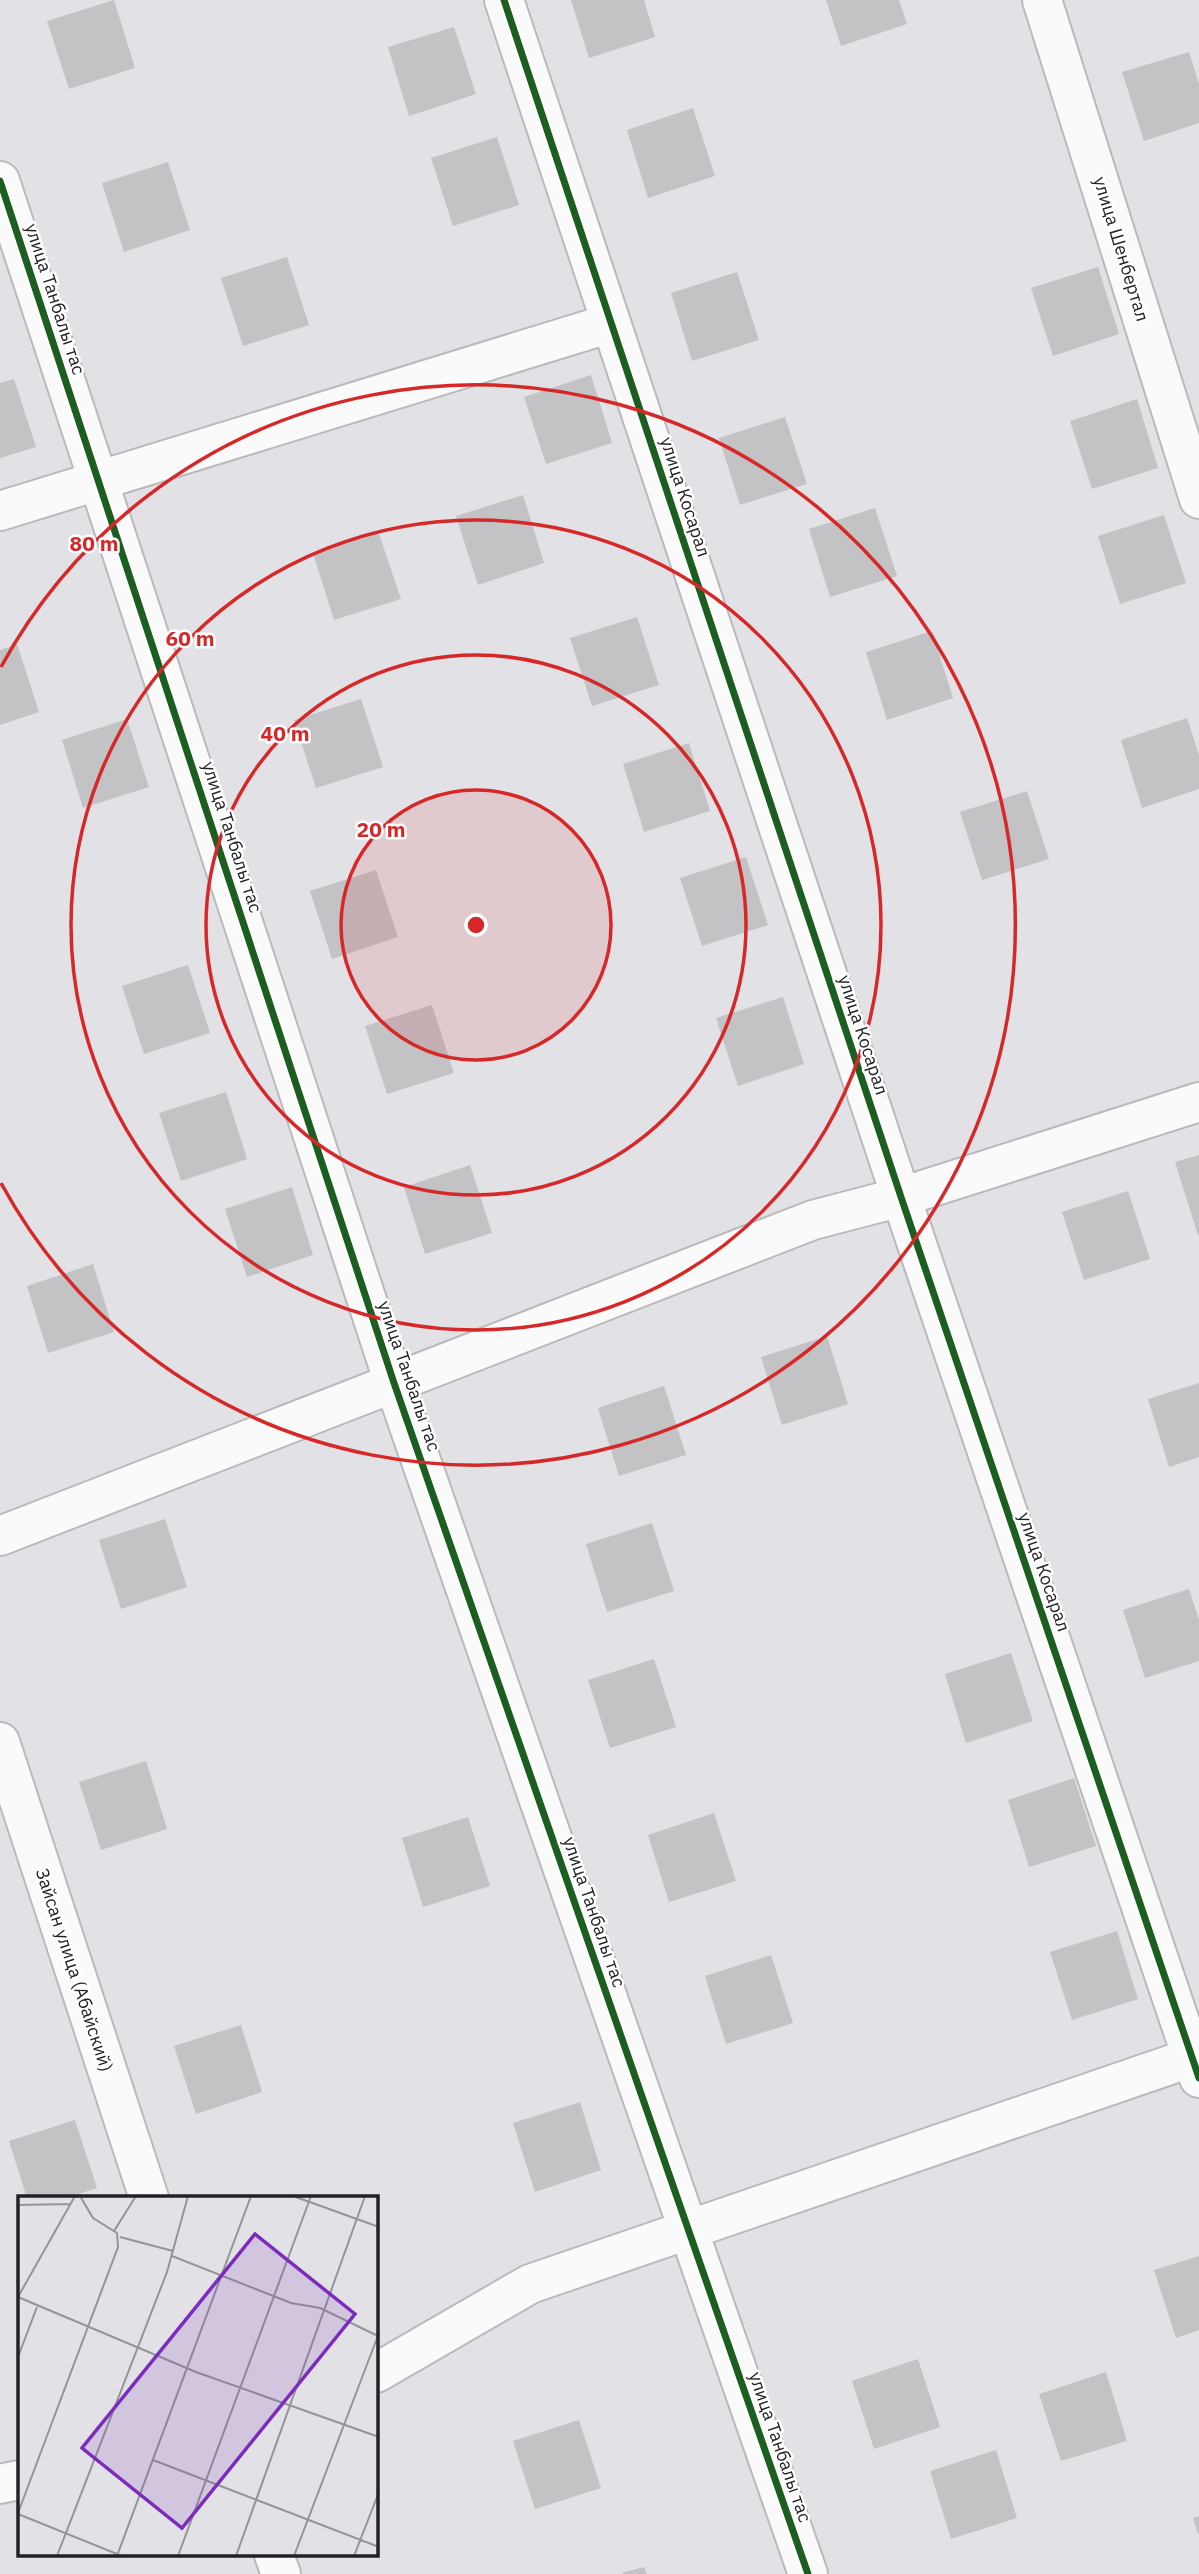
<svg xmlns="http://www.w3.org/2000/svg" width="1199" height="2574" font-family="'IBM Plex Sans',sans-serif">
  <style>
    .building { fill: #c3c2c5 }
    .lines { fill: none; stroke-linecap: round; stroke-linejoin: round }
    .street-casing { stroke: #bab9bc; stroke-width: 42 }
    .secondary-casing { stroke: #bab9bc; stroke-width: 42 }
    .street { stroke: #fbfafb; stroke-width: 38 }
    .secondary { stroke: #fbfafb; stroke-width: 38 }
    .cycleway-casing { stroke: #fff; stroke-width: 11 }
    .cycleway { stroke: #1b5e20; stroke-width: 7 }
    .ring { fill: none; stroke: #d62828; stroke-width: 3.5 }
    .labels { text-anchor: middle; stroke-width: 5; stroke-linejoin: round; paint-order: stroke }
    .street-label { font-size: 18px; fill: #222124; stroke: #fff }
    .inset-road { fill: none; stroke: #959498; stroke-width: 2 }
    .view { fill: #7b2cbf; fill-opacity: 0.15; stroke: #7b2cbf; stroke-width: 3.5 }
    .inset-edge { fill: none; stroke: #222124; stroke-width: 3.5 }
    .centre { fill: #d62828; stroke: #fff; stroke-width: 3.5 }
    .ring-label { font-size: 21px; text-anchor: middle; font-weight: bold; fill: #d62828; stroke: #fff; stroke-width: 5; stroke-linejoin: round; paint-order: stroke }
  </style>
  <rect width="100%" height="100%" fill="#e2e1e5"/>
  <g class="building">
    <path d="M114 0 135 68 69 89 47 21Z"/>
    <path d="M571 0H644L655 37 589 58Z"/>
    <path d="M826 0H899L907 24 841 46Z"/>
    <path d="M454 27 476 94 409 116 388 47Z"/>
    <path d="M1189 52 1199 84V123L1144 141 1122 72Z"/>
    <path d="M693 108 715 176 648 198 627 130Z"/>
    <path d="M497 137 519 205 453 226 431 158Z"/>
    <path d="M168 162 190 230 124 252 102 183Z"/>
    <path d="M287 257 309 325 243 346 221 278Z"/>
    <path d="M1098 267 1119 334 1053 356 1031 288Z"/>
    <path d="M737 272 759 340 692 361 671 293Z"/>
    <path d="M591 375 612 443 546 464 524 397Z"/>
    <path d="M14 379 36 447 0 458V383Z"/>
    <path d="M1137 399 1158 468 1092 489 1070 421Z"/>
    <path d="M785 417 807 484 740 505 719 438Z"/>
    <path d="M523 495 544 563 478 585 456 516Z"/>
    <path d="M875 508 897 576 830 597 809 529Z"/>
    <path d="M1164 515 1186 583 1120 604 1098 536Z"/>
    <path d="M378 531 401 599 334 620 313 553Z"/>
    <path d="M637 617 659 685 592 706 570 638Z"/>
    <path d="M932 631 953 698 887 720 866 652Z"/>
    <path d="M17 644 39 712 0 725V650Z"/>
    <path d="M361 699 383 767 316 788 294 720Z"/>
    <path d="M1187 718 1199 755V789L1142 808 1121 740Z"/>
    <path d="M127 719 149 787 83 808 62 740Z"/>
    <path d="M689 743 710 811 644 832 623 764Z"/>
    <path d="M1027 791 1049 859 982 880 960 812Z"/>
    <path d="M746 857 768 925 702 946 680 878Z"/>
    <path d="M376 870 398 937 332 959 310 891Z"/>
    <path d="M188 965 210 1033 144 1054 122 986Z"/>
    <path d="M783 997 804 1064 738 1086 716 1018Z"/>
    <path d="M432 1005 454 1073 387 1094 365 1026Z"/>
    <path d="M226 1092 247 1159 181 1181 159 1113Z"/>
    <path d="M1199 1155V1235H1198L1175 1162Z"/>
    <path d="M470 1165 492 1233 425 1254 404 1187Z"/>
    <path d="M292 1187 313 1255 247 1277 225 1209Z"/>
    <path d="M1128 1191 1150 1259 1084 1280 1062 1212Z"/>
    <path d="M93 1264 114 1332 48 1353 27 1286Z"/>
    <path d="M827 1336 848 1404 782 1425 761 1357Z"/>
    <path d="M1199 1383V1457L1169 1467 1148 1399Z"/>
    <path d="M664 1386 686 1455 619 1476 598 1408Z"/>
    <path d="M165 1519 187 1587 121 1609 99 1540Z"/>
    <path d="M652 1523 674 1591 607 1612 586 1544Z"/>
    <path d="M1189 1589 1199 1620V1661L1145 1678 1123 1610Z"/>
    <path d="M1011 1653 1033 1721 966 1743 945 1674Z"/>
    <path d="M654 1659 676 1727 610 1748 588 1680Z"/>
    <path d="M146 1761 167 1829 101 1850 79 1782Z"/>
    <path d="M1074 1778 1096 1846 1029 1867 1008 1800Z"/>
    <path d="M714 1813 736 1881 669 1902 648 1835Z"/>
    <path d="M468 1817 490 1886 423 1907 402 1838Z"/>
    <path d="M1117 1931 1138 1999 1072 2020 1050 1952Z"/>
    <path d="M771 1955 793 2023 726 2044 705 1976Z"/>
    <path d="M241 2025 262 2092 196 2114 174 2046Z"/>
    <path d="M580 2102 601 2170 535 2192 513 2123Z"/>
    <path d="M75 2120 97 2188 66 2198H27L9 2141Z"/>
    <path d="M1199 2256V2330L1176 2338 1154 2270Z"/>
    <path d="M918 2359 940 2427 874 2449 852 2381Z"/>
    <path d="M1106 2372 1127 2441 1061 2461 1039 2394Z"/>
    <path d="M579 2420 601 2488 535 2509 513 2441Z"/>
    <path d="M996 2450 1017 2518 951 2539 930 2471Z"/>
    <path d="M1199 2516V2534H1198L1193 2518Z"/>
    <path d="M644 2567 647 2574H623L622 2573Z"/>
  </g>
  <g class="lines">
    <defs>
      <g id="street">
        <path d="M504 0 901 1197 1199 2078"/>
        <path d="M1042 0 1199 499"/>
        <path d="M0 181 394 1383 808 2574"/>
        <path d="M0 511 611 323"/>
        <path d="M0 1742 149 2198"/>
        <path d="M376 2373 530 2284 1199 2055"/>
        <path d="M0 2484 19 2480"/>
        <path d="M274 2555 281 2574"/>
      </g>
      <path id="secondary" d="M0 1536 813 1220 901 1197 1199 1102"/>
    </defs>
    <use href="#street" class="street-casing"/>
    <use href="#secondary" class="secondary-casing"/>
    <use href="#street" class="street"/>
    <use href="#secondary" class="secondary"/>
    <defs>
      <g id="cycleway">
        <path d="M504 0 901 1197 1199 2078"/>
        <path d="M0 181 394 1383 808 2574"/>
      </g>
    </defs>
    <use href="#cycleway" class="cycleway-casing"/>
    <use href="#cycleway" class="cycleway"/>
  </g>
  <circle cx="476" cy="925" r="135" fill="#d62828" fill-opacity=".12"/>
  <g class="ring">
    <circle cx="476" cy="925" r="135"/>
    <circle cx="476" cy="925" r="270"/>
    <circle cx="476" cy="925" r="405"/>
    <path d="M1 667A540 540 0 1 1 1 1183"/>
  </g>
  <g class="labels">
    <g class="street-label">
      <text transform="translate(1121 249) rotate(73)" y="6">улица Шенбертал</text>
      <text transform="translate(55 299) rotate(72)" y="6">улица Танбалы тас</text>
      <text transform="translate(685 497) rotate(72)" y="6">улица Косарал</text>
      <text transform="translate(232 837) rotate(72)" y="6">улица Танбалы тас</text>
      <text transform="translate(863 1035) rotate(72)" y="6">улица Косарал</text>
      <text transform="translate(409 1376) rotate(71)" y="6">улица Танбалы тас</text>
      <text transform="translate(1044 1572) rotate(71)" y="6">улица Косарал</text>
      <text transform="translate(594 1912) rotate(71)" y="6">улица Танбалы тас</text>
      <text transform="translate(74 1970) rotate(72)" y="6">Зайсан улица (Абайский)</text>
      <text transform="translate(780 2447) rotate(71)" y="6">улица Танбалы тас</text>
    </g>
  </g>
  <g transform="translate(18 2196)">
    <rect width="360" height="360" fill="#e2e1e5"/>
    <path class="inset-road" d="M275 0 361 31M0 9 52 8M96 35 118 0M102 41 155 55M154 60 273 107 302 112 360 140M0 101 178 176 361 241M0 101 57 0M0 161 19 111M135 264 361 351M0 317 100 51 99 37 75 22 62 0M0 318 104 360M39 360 149 76 170 0M99 360 233 0M160 360 293 0M218 360 347 0M276 360 361 137M336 360 361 296"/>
    <path class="view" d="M237 38 337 118 164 332 64 252Z"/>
    <rect width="360" height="360" class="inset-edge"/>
  </g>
  <circle cx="476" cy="925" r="10" class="centre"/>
  <g class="ring-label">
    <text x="94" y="551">80 m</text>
    <text x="190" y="646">60 m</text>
    <text x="285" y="741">40 m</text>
    <text x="381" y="837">20 m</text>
  </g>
</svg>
